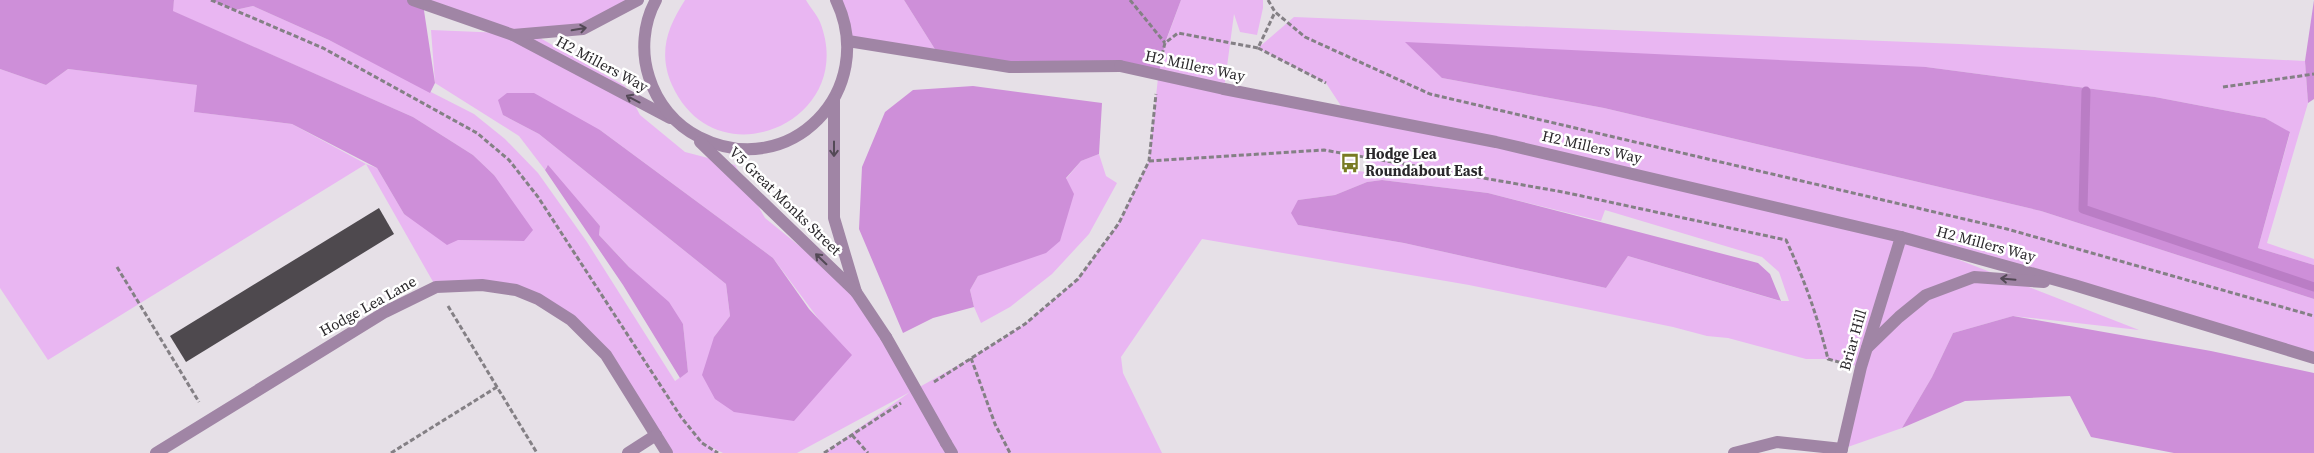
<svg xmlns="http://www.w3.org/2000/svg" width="2314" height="453" font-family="'Source Serif 4',serif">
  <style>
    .green { fill: #e9b6f2; fill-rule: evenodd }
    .forest { fill: #ce8fd9 }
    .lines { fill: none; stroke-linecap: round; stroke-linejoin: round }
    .stream { stroke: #ba7dc5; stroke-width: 9 }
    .building { fill: #4e494e }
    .path { stroke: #848085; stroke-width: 3; stroke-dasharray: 5 2.5; stroke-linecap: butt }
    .minor { stroke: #a085a5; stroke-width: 12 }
    .minor-bridge { stroke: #a085a5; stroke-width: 12 }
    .oneway { stroke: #534956 }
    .labels { text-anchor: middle; stroke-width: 5; stroke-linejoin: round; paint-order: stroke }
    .street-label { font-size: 15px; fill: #2a282b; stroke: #fff }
    .poi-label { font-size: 15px; font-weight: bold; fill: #2a282b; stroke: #fff; text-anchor: start }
  </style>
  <rect width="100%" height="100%" fill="#e6e0e7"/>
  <g class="green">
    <path d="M172 0H211L235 10 253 6 329 40 474 114 505 139 538 173 587 242 675 381 688 372 683 324 599 235 600 226 547 166 545 170 519 136 435 83 431 30 504 33 413 0H638L583 29 533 34 625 86 640 115 685 152 735 165 765 218 856 292 916 389 971 358 1025 324 1078 279 1119 223 1149 161 1158 78 1165 44 1181 0H1263V8L1257 35 1240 32 1234 14 1224 89 1345 112 1326 83 1258 48 1294 17 1959 44 2305 61 2308 103 2267 243 2314 259V265L2258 248 2290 133 2265 118 2155 97 1926 67 1442 78 1604 108 2041 211 2314 299V358L1908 240 2139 330 2013 316 1953 333 1932 377 1902 428 1842 449 1861 367 1828 359H1806L1728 338 1707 336 1673 327 1469 285 1202 239 1121 357 1123 373 1162 453H824L910 392 797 453H723L707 445 718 453H667L606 355 571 320 516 290 436 287 366 164 48 360 0 288V69L46 85 68 69 198 85 195 112 292 124 366 164 377 168 404 214 458 240 524 241 494 175 473 155 413 117 172 11 174 1ZM503 115 600 130 773 258 826 329 714 337 730 316 726 284 539 134ZM1341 154 1367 158 1365 172 1341 168ZM1382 180 1488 193 1601 221 1605 210 1762 257 1779 272 1789 301H1780L1628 256 1606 288 1404 243 1298 225V200L1335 195 1367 182Z"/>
    <path d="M685 0H806C810 7 817 15 820 22 859 121 716 183 672 85 658 53 667 28 685 0Z"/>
    <path d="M836 0H904L938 54 848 41Z"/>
    <path d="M1099 154 1106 176 1117 183 1089 234 1052 274 1010 307 981 323 974 307 970 290 978 276 989 271 1081 161Z"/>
  </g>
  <g class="forest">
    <path d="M0 0H174L173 11 413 117 473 155 494 175 533 230 524 241 458 240 447 245 404 214 377 168 292 124 194 112 197 85 68 69 46 85 0 69Z"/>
    <path d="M211 0H413L423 4 435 83 430 93 329 40 253 6 235 10Z"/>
    <path d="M904 0H1181L1165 43 1158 78 1120 66 1010 67 938 54Z"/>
    <path d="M2314 0V99L2308 103 2305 61Z"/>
    <path d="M1405 42 1926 67 2155 97 2265 118 2290 132 2258 248 2314 265V299L2041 211 1604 108 1442 78Z"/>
    <path d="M973 86 1102 103 1099 154 1081 161 1066 178 1074 194 1060 241 1046 253 978 276 970 290 974 307 933 318 903 333 859 229 862 167 885 112 913 90Z"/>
    <path d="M507 93H534L600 130 773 258 809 309 852 355 794 421 734 412 715 399 702 375 714 337 730 316 726 284 539 134 503 115 498 100Z"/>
    <path d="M548 165 600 226 599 235 629 267 669 302 683 324 688 372 680 378 623 285 545 170Z"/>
    <path d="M1382 180 1488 193 1758 263 1770 274 1781 301 1628 256 1606 288 1404 243 1298 225 1291 213 1298 200 1335 195 1367 182Z"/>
    <path d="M2013 316 2211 351 2314 373V453H2174L2091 437 2070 396 1965 401 1902 428 1932 377 1953 333Z"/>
  </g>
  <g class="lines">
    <path class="stream" d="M2086 91 2083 209 2314 287"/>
  </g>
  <path class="building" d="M379 208 394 234 186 362 170 336Z"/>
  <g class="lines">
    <g class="path">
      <path d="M211 0 323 48 477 133 509 160 538 197 681 417 702 443 718 453"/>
      <path d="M1130 0 1165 43"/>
      <path d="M1268 0 1275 12 1305 37 1430 94 2007 229 2314 316"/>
      <path d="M1258 48 1326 83"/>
      <path d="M1162 55 1165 43 1178 33 1258 48 1275 12"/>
      <path d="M2223 87 2314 74"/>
      <path d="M1149 161 1324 150 1563 192 1786 240C1805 281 1817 315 1828 359L1842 363"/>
      <path d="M117 267 199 402"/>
      <path d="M448 306 537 453"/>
      <path d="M971 358 995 424 1010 453"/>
      <path d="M934 382 1025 324 1078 279 1119 223 1149 161 1156 94"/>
      <path d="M852 435 868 453"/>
      <path d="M391 453 497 387"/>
      <path d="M824 453 901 403"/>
    </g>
    <g class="minor">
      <path d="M413 0 513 35 670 118"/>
      <path d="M656 0C643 23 641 53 649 77 657 103 675 125 699 137 790 183 879 90 836 0"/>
      <path d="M513 35 583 29 638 0"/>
      <path d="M848 41 1010 67 1120 66"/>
      <path d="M1224 89 1496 142 1901 237 2074 285 2314 358"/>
      <path d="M834 100V218L856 292"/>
      <path d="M700 142 856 292 886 337"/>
      <path d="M1867 348 1899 317 1926 295 1974 277 2044 282"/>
      <path d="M946 443 952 453"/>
      <path d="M156 453 385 312 436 287 482 285 516 290 538 299 571 320 606 355 667 453"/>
      <path d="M628 453 656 435"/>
      <path d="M1734 453 1777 442 1842 449"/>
      <path d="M1841 453 1861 367 1901 237"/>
    </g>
    <g class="minor-bridge">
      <path d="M1120 66 1224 89"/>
      <path d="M886 337 946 443"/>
    </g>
  </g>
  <defs><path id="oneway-shaft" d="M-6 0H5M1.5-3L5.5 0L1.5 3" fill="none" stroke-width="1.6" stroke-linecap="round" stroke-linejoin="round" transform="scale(1.25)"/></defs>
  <g class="oneway">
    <use href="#oneway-shaft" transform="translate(579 29) rotate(-10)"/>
    <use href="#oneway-shaft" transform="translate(633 99) rotate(-152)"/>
    <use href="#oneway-shaft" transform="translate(834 149) rotate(90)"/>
    <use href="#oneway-shaft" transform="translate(821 259) rotate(-136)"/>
    <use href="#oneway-shaft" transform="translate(2008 279) rotate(-175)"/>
  </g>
  <defs>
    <symbol id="bus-bare" viewBox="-9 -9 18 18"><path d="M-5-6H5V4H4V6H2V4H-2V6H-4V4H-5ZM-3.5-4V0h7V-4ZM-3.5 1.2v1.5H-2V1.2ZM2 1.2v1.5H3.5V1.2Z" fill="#787b23" stroke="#fff" stroke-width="2.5" paint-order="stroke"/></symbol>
  </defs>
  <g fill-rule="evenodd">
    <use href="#bus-bare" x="1336" y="149" width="28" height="28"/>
  </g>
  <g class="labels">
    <g class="street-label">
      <text transform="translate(602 64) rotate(28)" y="5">H2 Millers Way</text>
      <text transform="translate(1195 66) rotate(12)" y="5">H2 Millers Way</text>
      <text transform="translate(1592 147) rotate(13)" y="5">H2 Millers Way</text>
      <text transform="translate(785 201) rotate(44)" y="5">V5 Great Monks Street</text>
      <text transform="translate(1986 244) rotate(15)" y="5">H2 Millers Way</text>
      <text transform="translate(368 306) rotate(-29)" y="5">Hodge Lea Lane</text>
      <text transform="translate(1853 340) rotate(-74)" y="5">Briar Hill</text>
    </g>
    <g class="poi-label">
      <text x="1365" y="159">Hodge Lea<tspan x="1365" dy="17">Roundabout East</tspan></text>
    </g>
  </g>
</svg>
